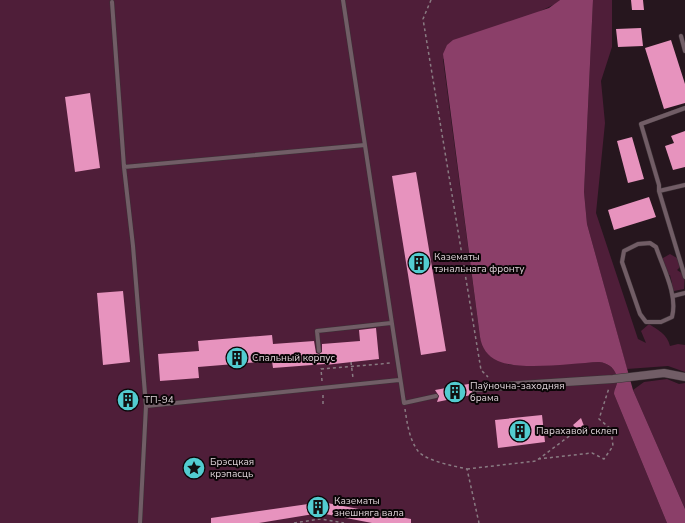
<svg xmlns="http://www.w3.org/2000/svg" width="685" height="523" viewBox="0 0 685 523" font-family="'Nunito Sans',sans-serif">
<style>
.green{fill:#4f1e39}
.water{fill:#8b3f69}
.building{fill:#e793be}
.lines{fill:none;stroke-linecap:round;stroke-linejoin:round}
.service-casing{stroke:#3c3136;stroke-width:5}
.minor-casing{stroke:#3c3136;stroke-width:9}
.path{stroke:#897b82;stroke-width:1.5;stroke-dasharray:3 3;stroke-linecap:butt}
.service{stroke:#715d66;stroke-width:4}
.minor{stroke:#715d66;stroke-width:8}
.labels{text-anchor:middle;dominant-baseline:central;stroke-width:4;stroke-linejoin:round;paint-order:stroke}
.poi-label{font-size:10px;fill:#ddd2d7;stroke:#0b0507;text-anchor:start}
</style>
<rect width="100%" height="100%" fill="#26161e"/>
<path class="green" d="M 0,0 L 560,0 L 555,4 L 443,59 L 480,337 C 483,349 499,362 511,365 L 599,362 C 609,363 618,370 617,382 C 617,386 614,389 614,394 L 667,523 L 0,523 Z
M 593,0 L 612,0 L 612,47 L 601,81 L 605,123 L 596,213 L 638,339 L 646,343 L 641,331 L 649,324 C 658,330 667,334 670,346 L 678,344 L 685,345 L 685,372 L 668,366 L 627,369 L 587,224 L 584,192 Z
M 670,254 L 677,258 L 680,267 L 677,270 L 683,274 L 685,272 L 684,289 L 674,291 L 669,287 L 672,283 L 670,275 L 666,275 L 663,268 L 663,258 Z
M 667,379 L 679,384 L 685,383 L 685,509 L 633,390 L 644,382 Z"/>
<path class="water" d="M 560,0 L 593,0 L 584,192 L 587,224 L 633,390 L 685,509 L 685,523 L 667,523 L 614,394 C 614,389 617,386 617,382 C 618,370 609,363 599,362 C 573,363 521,371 498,361 C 487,356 482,348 480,337 L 443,54 L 447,45 L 453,40 L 549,8 Z"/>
<path class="building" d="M 631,0 L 643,0 L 644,10 L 632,10 Z
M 641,28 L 643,46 L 618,47 L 616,29 Z
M 671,40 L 685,84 L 685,103 L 664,109 L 645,48 Z
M 90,93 L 100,168 L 75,172 L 65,97 Z
M 685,131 L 685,167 L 673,170 L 665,146 L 674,143 L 671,136 Z
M 632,137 L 644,179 L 628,183 L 617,141 Z
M 416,172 L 446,351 L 421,355 L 392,176 Z
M 649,197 L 656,217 L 614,230 L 608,210 Z
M 123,291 L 130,362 L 103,365 L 97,293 Z
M 376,328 L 379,359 L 325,365 L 325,364 L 273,368 L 272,361 L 198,367 L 199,378 L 160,381 L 158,354 L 199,351 L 198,341 L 272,335 L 273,344 L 314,341 L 316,353 L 319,354 L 322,352 L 322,344 L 360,341 L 359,330 Z
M 474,383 L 470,385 L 470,389 L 476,394 L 437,402 L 439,396 L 435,390 Z
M 123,395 L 133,395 L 132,406 L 123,405 Z
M 542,415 L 545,442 L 498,448 L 495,420 Z
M 581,418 L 584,426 L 579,432 L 573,425 Z
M 322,502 L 411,519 L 411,523 L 372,523 L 320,513 L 259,523 L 211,523 L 211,518 Z"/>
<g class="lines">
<g class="service-casing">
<path id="service" d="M 343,0 L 404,403 L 436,396
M 112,2 L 124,167 L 133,246 L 146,406 L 140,523
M 681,36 L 685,51
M 124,167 L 365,145
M 685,185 L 659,191 L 685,277
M 659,191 L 659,185 L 641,124 L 685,108
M 650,243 L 656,247 C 663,268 678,295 672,317 L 661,322 L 646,322 L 640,314 L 622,262 L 624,251 L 638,244 Z
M 673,296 L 685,293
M 319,351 L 317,331 L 391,323
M 146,406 L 399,380"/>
</g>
<g class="minor-casing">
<path id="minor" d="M 475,388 L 613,379 L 664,373 L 685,377"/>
</g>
<path class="path" d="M 431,0 L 423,19 L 481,370 L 488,377
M 351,362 L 353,378
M 322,381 L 321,369 L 391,363
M 323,395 L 323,405
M 405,409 C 407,422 409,439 418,451 C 426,461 454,466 467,469 L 479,523
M 538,459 L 592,453 L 604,459 L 613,446 L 611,429 L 599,419 L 609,388
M 467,469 L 536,461 L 576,431
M 294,523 L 320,519 L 344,523"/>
<use href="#service" class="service"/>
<use href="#minor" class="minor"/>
</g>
<defs>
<g id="building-disc" transform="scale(1.15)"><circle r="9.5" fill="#52ccd0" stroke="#0b0507"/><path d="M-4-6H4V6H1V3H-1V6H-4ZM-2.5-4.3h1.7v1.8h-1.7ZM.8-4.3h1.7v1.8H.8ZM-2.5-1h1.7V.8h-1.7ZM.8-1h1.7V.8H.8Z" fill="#111"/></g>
<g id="sight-disc" transform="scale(1.15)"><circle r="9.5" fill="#52ccd0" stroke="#0b0507"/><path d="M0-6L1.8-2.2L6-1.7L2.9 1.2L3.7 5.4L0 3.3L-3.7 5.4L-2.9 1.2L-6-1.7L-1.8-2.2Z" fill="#111"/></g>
</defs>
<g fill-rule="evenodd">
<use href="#building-disc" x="419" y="263"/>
<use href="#building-disc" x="237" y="358"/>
<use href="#building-disc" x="455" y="392"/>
<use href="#building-disc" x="128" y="400"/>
<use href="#building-disc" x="520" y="431"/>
<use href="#sight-disc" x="194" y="468"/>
<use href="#building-disc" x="318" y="507"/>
</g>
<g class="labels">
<g class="poi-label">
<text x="434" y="257">Казематы<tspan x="434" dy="12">тэнальнага фронту</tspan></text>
<text x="252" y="358">Спальный корпус</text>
<text x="470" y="386">Паўночна-заходняя<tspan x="470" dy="12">брама</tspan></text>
<text x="144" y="400">ТП-94</text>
<text x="536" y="431">Парахавой склеп</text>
<text x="210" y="462">Брэсцкая<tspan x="210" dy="12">крэпасць</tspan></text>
<text x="334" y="501">Казематы<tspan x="334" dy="12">знешняга вала</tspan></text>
</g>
</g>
</svg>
